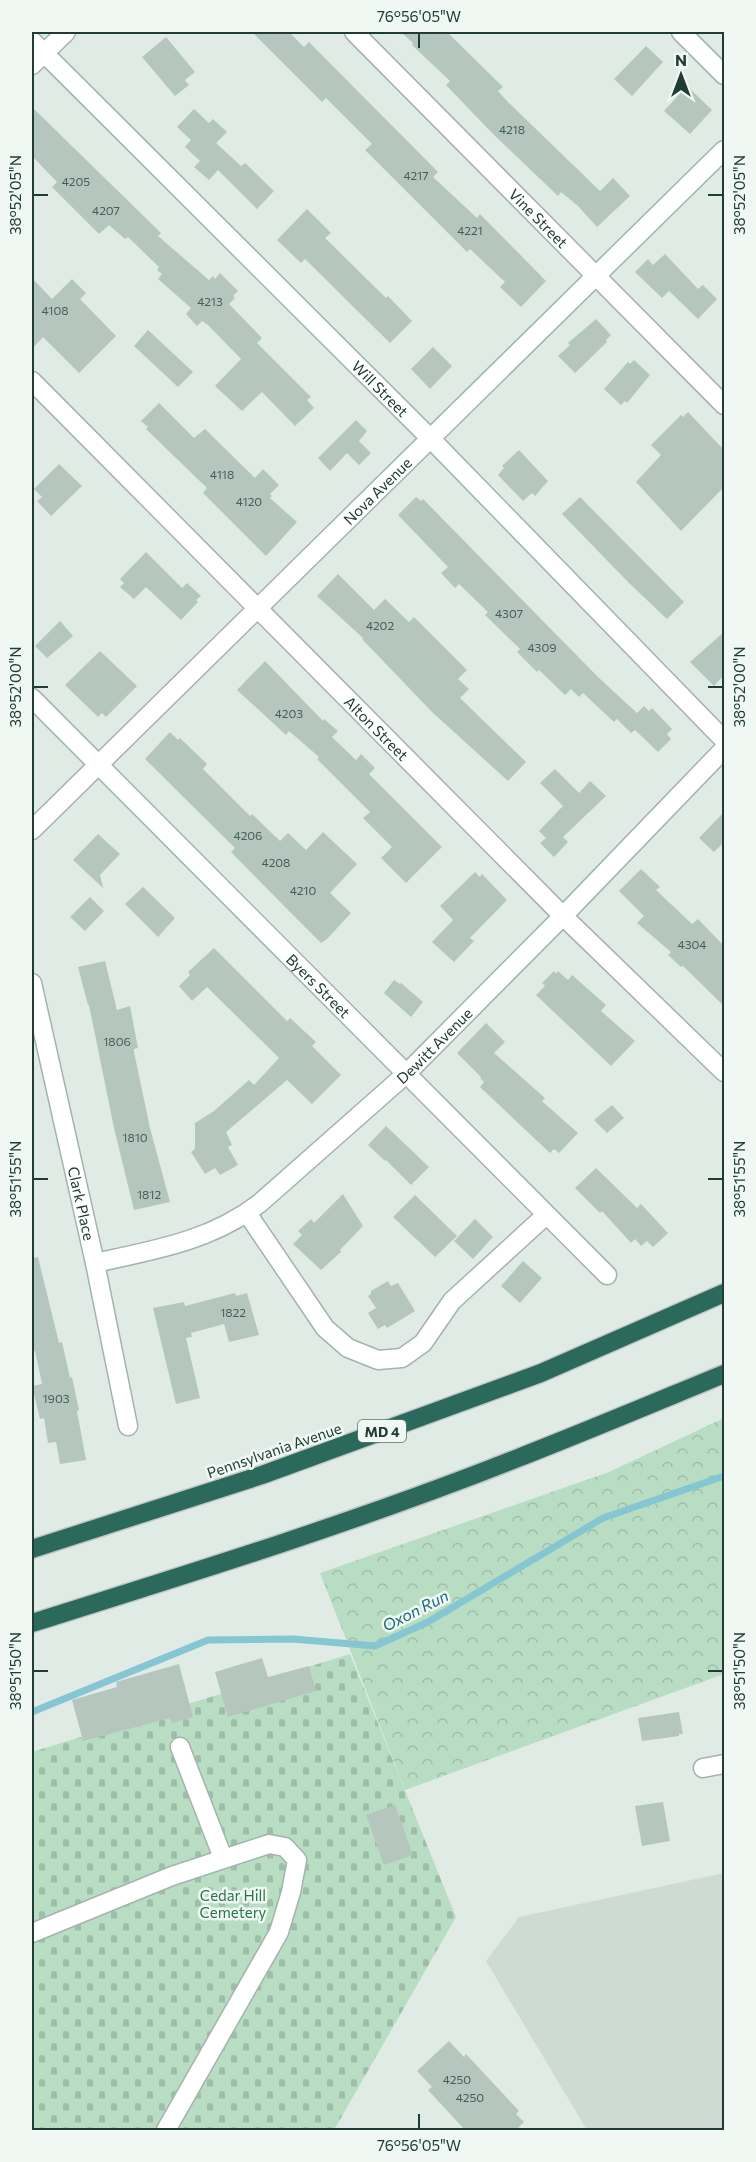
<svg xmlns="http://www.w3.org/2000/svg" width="756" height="2162" viewBox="0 0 756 2162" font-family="Commissioner,sans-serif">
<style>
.built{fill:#cedbd5}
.forest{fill:url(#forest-crowns)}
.cemetery{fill:url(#cemetery-stones)}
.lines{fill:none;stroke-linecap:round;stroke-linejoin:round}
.stream{stroke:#86c6d3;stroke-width:7}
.building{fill:#b5c6bf}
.minor-casing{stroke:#a3b3ad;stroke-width:21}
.highway-casing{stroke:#c1c8c6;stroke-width:21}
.minor{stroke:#fff;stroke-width:18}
.highway{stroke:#2b695d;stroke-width:18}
.ticks{fill:none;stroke:#203c35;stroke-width:2}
.labels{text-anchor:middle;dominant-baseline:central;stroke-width:5;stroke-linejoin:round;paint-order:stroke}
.number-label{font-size:12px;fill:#455e58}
.shield{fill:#f0f8f4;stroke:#5e746e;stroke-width:1.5}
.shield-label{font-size:14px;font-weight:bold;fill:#203c35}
.street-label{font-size:15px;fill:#203c35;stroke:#f0f8f4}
.park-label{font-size:15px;fill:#297447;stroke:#f0f8f4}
.water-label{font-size:16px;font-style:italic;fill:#19697a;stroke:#f0f8f4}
.neatline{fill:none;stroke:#203c35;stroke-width:2}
.ticks-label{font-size:15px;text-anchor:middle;fill:#203c35}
</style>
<defs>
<pattern id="forest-crowns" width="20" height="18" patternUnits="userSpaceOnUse" patternTransform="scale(1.5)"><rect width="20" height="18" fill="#b8ddc2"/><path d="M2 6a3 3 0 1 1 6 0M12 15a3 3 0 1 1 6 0" fill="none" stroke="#9ebfa7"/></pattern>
<pattern id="cemetery-stones" width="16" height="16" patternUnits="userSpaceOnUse" patternTransform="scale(1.5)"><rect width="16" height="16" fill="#b8ddc2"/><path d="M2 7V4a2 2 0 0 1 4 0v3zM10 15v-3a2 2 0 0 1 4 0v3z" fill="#9ebfa7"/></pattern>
</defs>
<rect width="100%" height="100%" fill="#e0ebe6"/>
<path class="built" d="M 724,1873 L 724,2130 L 587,2130 L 486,1961 L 519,1917 Z"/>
<path class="forest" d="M 724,1418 L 724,1674 L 405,1790 L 320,1573 L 609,1472 Z"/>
<path class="cemetery" d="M 350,1654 L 456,1917 L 334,2130 L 32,2130 L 32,1752 Z"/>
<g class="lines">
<path class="stream" d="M 32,1712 L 208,1640 L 293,1639 L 375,1646 L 428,1622 L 603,1518 L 724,1476"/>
</g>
<path class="building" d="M 252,32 L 289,32 L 304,47 L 309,42 L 438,172 L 433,177 L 477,218 L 480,214 L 546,281 L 521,307 L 500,287 L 505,282 L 470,249 L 467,252 L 365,150 L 372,144 L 326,98 L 322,102 Z
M 401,32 L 447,32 L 503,87 L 498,91 L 507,101 L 600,191 L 613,178 L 630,196 L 597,227 L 578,206 L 561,192 L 558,196 L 491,132 L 446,85 L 450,81 L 412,45 L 413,43 Z
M 166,37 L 195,72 L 185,80 L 189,85 L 175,96 L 142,57 Z
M 646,46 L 663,62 L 632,96 L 614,79 Z
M 689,88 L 712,110 L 690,134 L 664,111 L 683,90 L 685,93 Z
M 32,107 L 161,233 L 158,236 L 209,280 L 213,276 L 215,279 L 220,273 L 238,291 L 233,296 L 235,298 L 229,304 L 262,338 L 257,343 L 311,397 L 307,400 L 314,408 L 295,426 L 262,392 L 242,411 L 215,386 L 241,359 L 208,325 L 202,321 L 197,326 L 186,314 L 191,308 L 158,279 L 162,274 L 157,270 L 159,267 L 128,237 L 125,239 L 109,225 L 99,234 L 52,187 L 57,182 L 32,156 Z
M 194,109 L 209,123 L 213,119 L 227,132 L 216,143 L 241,166 L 245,163 L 274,191 L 257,209 L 218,170 L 209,180 L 194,167 L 200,161 L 185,147 L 191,140 L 177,127 Z
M 307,209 L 331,233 L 325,238 L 386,298 L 388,296 L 412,321 L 390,343 L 305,259 L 301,263 L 277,240 Z
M 665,254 L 698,289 L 703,285 L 717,299 L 698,319 L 669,291 L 662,298 L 635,272 L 648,259 L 653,265 Z
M 32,278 L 52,299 L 72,279 L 86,293 L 80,299 L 116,336 L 79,373 L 43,337 L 32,349 Z
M 596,319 L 611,335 L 606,340 L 607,342 L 575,373 L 558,356 L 570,345 L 568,343 Z
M 148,330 L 193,372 L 178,387 L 134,346 Z
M 433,347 L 452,366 L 430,389 L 411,369 Z
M 634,360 L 650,375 L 627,403 L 625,401 L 621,405 L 604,389 L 628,362 L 630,364 Z
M 159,403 L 194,438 L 205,429 L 255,478 L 263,469 L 279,485 L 270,494 L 272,496 L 270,498 L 297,522 L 266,556 L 203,493 L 207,488 L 146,429 L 148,427 L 141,421 Z
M 688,412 L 724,450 L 724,487 L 681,531 L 636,482 L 661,455 L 651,445 L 681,415 L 683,417 Z
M 356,420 L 367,431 L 359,441 L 371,453 L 359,465 L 347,453 L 330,471 L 318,458 Z
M 519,450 L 548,481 L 535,496 L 532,493 L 523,501 L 498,475 L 504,468 L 502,466 Z
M 59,464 L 82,486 L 51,516 L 37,501 L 42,497 L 34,489 Z
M 416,497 L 421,501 L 423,499 L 598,677 L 637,713 L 644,706 L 649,711 L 652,708 L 672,729 L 667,734 L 671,739 L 658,752 L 635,730 L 631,733 L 617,719 L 614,722 L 583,693 L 579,697 L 571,689 L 565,695 L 539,670 L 537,672 L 517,652 L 520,649 L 485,615 L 488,612 L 459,584 L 455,588 L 441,573 L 448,567 L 398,515 Z
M 580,497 L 684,602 L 667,619 L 629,583 L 562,514 Z
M 146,552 L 182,588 L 187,583 L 201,596 L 196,600 L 198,602 L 181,620 L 146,587 L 134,599 L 120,587 L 124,583 L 120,579 Z
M 338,574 L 374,610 L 385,599 L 409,622 L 414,617 L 467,670 L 458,679 L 469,689 L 460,698 L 526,762 L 508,781 L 432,712 L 362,639 L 363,638 L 317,596 Z
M 60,621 L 73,636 L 47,658 L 35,646 Z
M 724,632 L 724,675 L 714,686 L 690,662 Z
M 100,651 L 137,686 L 106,717 L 102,713 L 98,717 L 65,685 Z
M 265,661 L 323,721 L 324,719 L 338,731 L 332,737 L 356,760 L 361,754 L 375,768 L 369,774 L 442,847 L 406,883 L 381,858 L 392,847 L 363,818 L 370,812 L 317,759 L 319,757 L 289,731 L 286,735 L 237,690 Z
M 170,732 L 178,740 L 180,738 L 207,764 L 203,769 L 250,816 L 252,814 L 280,841 L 288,833 L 306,850 L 323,832 L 357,864 L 330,893 L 351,913 L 327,939 L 321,943 L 286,908 L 231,852 L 235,848 L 145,759 Z
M 555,769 L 579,793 L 590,781 L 606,796 L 563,837 L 568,842 L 554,857 L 540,843 L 546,838 L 539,831 L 563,806 L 540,783 Z
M 724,812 L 724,842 L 714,852 L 699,838 Z
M 98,834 L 120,854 L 100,875 L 103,888 L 73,860 Z
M 641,869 L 660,887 L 656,890 L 692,924 L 698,919 L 724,946 L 724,1006 L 683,966 L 681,967 L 668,955 L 671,952 L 637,923 L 644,916 L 619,891 Z
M 475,872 L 480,877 L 482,874 L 507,900 L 470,938 L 474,941 L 454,962 L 432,942 L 453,920 L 440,906 Z
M 143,887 L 175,918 L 158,937 L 125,904 Z
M 90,897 L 104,911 L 85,931 L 70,917 Z
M 214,948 L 287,1021 L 290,1018 L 316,1042 L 312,1046 L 341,1075 L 312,1104 L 287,1080 L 226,1132 L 232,1145 L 228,1147 L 238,1165 L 220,1175 L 215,1168 L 205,1174 L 191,1152 L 195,1149 L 195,1123 L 214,1111 L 249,1080 L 254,1085 L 279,1058 L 207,987 L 192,1001 L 179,986 L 190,975 L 188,972 Z
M 105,961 L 117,1010 L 130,1006 L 138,1048 L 134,1049 L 134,1052 L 150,1128 L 170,1202 L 134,1210 L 114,1128 L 89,1005 L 88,1005 L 78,967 Z
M 554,971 L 556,974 L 558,971 L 568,980 L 572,975 L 606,1005 L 601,1011 L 635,1041 L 611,1066 L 536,995 L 545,986 L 542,983 Z
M 394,980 L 400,984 L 401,983 L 423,1002 L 411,1017 L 384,993 Z
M 486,1023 L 505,1042 L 494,1053 L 545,1098 L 542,1101 L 544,1103 L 578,1133 L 559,1153 L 554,1149 L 550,1153 L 480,1087 L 484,1082 L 480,1078 L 481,1077 L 457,1053 Z
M 612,1105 L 624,1118 L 607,1133 L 594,1120 Z
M 386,1126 L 429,1167 L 411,1185 L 386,1160 L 385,1161 L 368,1145 Z
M 596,1168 L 637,1208 L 641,1204 L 668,1233 L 653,1247 L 647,1241 L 641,1246 L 635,1239 L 631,1243 L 602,1211 L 600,1213 L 575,1188 Z
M 343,1194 L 363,1226 L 340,1250 L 341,1252 L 321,1270 L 293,1244 L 302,1235 L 298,1231 L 311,1219 L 314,1223 Z
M 415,1195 L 457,1236 L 435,1257 L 393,1217 Z
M 475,1219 L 493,1237 L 473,1259 L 454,1241 Z
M 38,1257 L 59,1343 L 62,1342 L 70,1378 L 72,1377 L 79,1410 L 77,1411 L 86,1460 L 60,1464 L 56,1442 L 48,1443 L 44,1418 L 40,1419 L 32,1386 L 42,1384 L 35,1351 L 32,1352 L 32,1258 Z
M 523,1261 L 542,1278 L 520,1303 L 501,1286 Z
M 388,1281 L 391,1286 L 398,1283 L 415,1311 L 387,1328 L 385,1325 L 378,1329 L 368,1313 L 376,1308 L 368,1296 L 371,1294 L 371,1291 Z
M 235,1293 L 236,1296 L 247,1293 L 259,1335 L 229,1342 L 224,1324 L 191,1333 L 192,1337 L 186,1338 L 200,1398 L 176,1404 L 153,1308 L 184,1302 L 185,1306 Z
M 262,1658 L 268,1677 L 309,1666 L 316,1691 L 228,1717 L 215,1672 Z
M 179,1664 L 193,1717 L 172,1723 L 170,1718 L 83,1741 L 72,1700 L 117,1687 L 116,1682 Z
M 679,1712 L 683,1734 L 679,1734 L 679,1736 L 642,1741 L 638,1718 Z
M 663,1802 L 670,1841 L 642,1846 L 635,1806 Z
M 395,1805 L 413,1855 L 384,1865 L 366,1815 Z
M 449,2041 L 464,2057 L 466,2054 L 519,2111 L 516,2114 L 524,2122 L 516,2130 L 465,2130 L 428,2090 L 432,2087 L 417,2071 Z"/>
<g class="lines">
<g class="minor-casing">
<g id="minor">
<path id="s1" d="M 354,32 L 724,405"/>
<path d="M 681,32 L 724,75"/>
<path id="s2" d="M 32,41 L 430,438 L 724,740"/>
<path d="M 32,65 L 66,32"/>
<path id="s3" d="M 32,381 L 563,916 L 724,1072"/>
<path id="s4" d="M 32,698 L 607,1275"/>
<path id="s5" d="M 32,830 L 724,150"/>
<path id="s6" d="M 32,983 L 95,1263 L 128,1426"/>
<path d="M 247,1213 L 325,1328 L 348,1348 L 378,1360 L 402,1358 L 423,1343 L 452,1301 L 546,1215"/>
<path id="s7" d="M 95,1263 C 154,1250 211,1241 260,1203 L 406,1074 L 563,916 L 724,749"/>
<path d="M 180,1747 L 223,1858"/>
<path d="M 703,1768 L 724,1764"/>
<path d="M 32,1933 L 172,1876 L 269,1844 L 285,1847 L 297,1860 L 291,1892 L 279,1932 L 166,2130"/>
</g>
</g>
<g class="highway-casing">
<path id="highway" d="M 32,1549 L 262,1475 L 541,1373 L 724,1293
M 32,1623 C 195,1572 359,1521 518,1458 C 587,1431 656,1402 724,1374"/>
</g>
<use href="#minor" class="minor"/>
<use href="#highway" class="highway"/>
</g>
<path class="ticks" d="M 419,33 L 419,48M 33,195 L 48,195M 708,195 L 723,195M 33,687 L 48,687M 708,687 L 723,687M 33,1179 L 48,1179M 708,1179 L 723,1179M 33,1671 L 48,1671M 708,1671 L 723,1671M 419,2114 L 419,2129"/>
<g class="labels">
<g class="number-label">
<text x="512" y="129">4218</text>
<text x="416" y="175">4217</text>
<text x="76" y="181">4205</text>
<text x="106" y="210">4207</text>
<text x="470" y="230">4221</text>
<text x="210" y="301">4213</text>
<text x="55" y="310">4108</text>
<text x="222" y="474">4118</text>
<text x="249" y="501">4120</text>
<text x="509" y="613">4307</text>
<text x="380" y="625">4202</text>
<text x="542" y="647">4309</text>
<text x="289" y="713">4203</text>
<text x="248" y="835">4206</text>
<text x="276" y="862">4208</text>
<text x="303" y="890">4210</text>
<text x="692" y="944">4304</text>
<text x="117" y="1041">1806</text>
<text x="135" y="1137">1810</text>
<text x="149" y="1194">1812</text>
<text x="233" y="1312">1822</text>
<text x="56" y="1398">1903</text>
<text x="457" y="2079">4250</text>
<text x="470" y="2097">4250</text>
</g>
<rect class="shield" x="358" y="1420" width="48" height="22" rx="4.5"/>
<g class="shield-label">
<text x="382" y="1431">MD 4</text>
</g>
<g class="street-label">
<text stroke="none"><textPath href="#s1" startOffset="262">Vine Street</textPath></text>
<text stroke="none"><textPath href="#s2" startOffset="492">Will Street</textPath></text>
<text stroke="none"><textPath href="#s5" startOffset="484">Nova Avenue</textPath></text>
<text stroke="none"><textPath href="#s3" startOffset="489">Alton Street</textPath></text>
<text stroke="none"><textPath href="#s4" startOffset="406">Byers Street</textPath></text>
<text stroke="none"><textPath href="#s7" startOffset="412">Dewitt Avenue</textPath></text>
<text stroke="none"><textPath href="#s6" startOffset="226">Clark Place</textPath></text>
<text transform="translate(274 1450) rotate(-19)">Pennsylvania Avenue</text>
</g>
<g class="park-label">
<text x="233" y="1895">Cedar Hill<tspan x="233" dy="17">Cemetery</tspan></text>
</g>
<g class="water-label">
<text transform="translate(415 1610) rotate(-27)">Oxon Run</text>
</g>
</g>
<rect width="756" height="2162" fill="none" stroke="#f0f8f4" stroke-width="66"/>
<g transform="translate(681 75)" stroke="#f0f8f4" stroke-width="4.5" paint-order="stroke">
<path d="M0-4.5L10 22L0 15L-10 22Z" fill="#203c35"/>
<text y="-9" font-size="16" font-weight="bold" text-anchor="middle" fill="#203c35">N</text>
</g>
<rect x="33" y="33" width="690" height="2096" class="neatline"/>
<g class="ticks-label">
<text x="419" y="22">76°56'05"W</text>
<text transform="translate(16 195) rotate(-90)" y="5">38°52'05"N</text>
<text transform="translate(740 195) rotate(-90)" y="5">38°52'05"N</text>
<text transform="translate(16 687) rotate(-90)" y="5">38°52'00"N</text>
<text transform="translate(740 687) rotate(-90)" y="5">38°52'00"N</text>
<text transform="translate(16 1179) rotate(-90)" y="5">38°51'55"N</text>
<text transform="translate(740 1179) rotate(-90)" y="5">38°51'55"N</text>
<text transform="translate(16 1671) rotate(-90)" y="5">38°51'50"N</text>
<text transform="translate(740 1671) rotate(-90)" y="5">38°51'50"N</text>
<text x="419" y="2151">76°56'05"W</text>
</g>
</svg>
